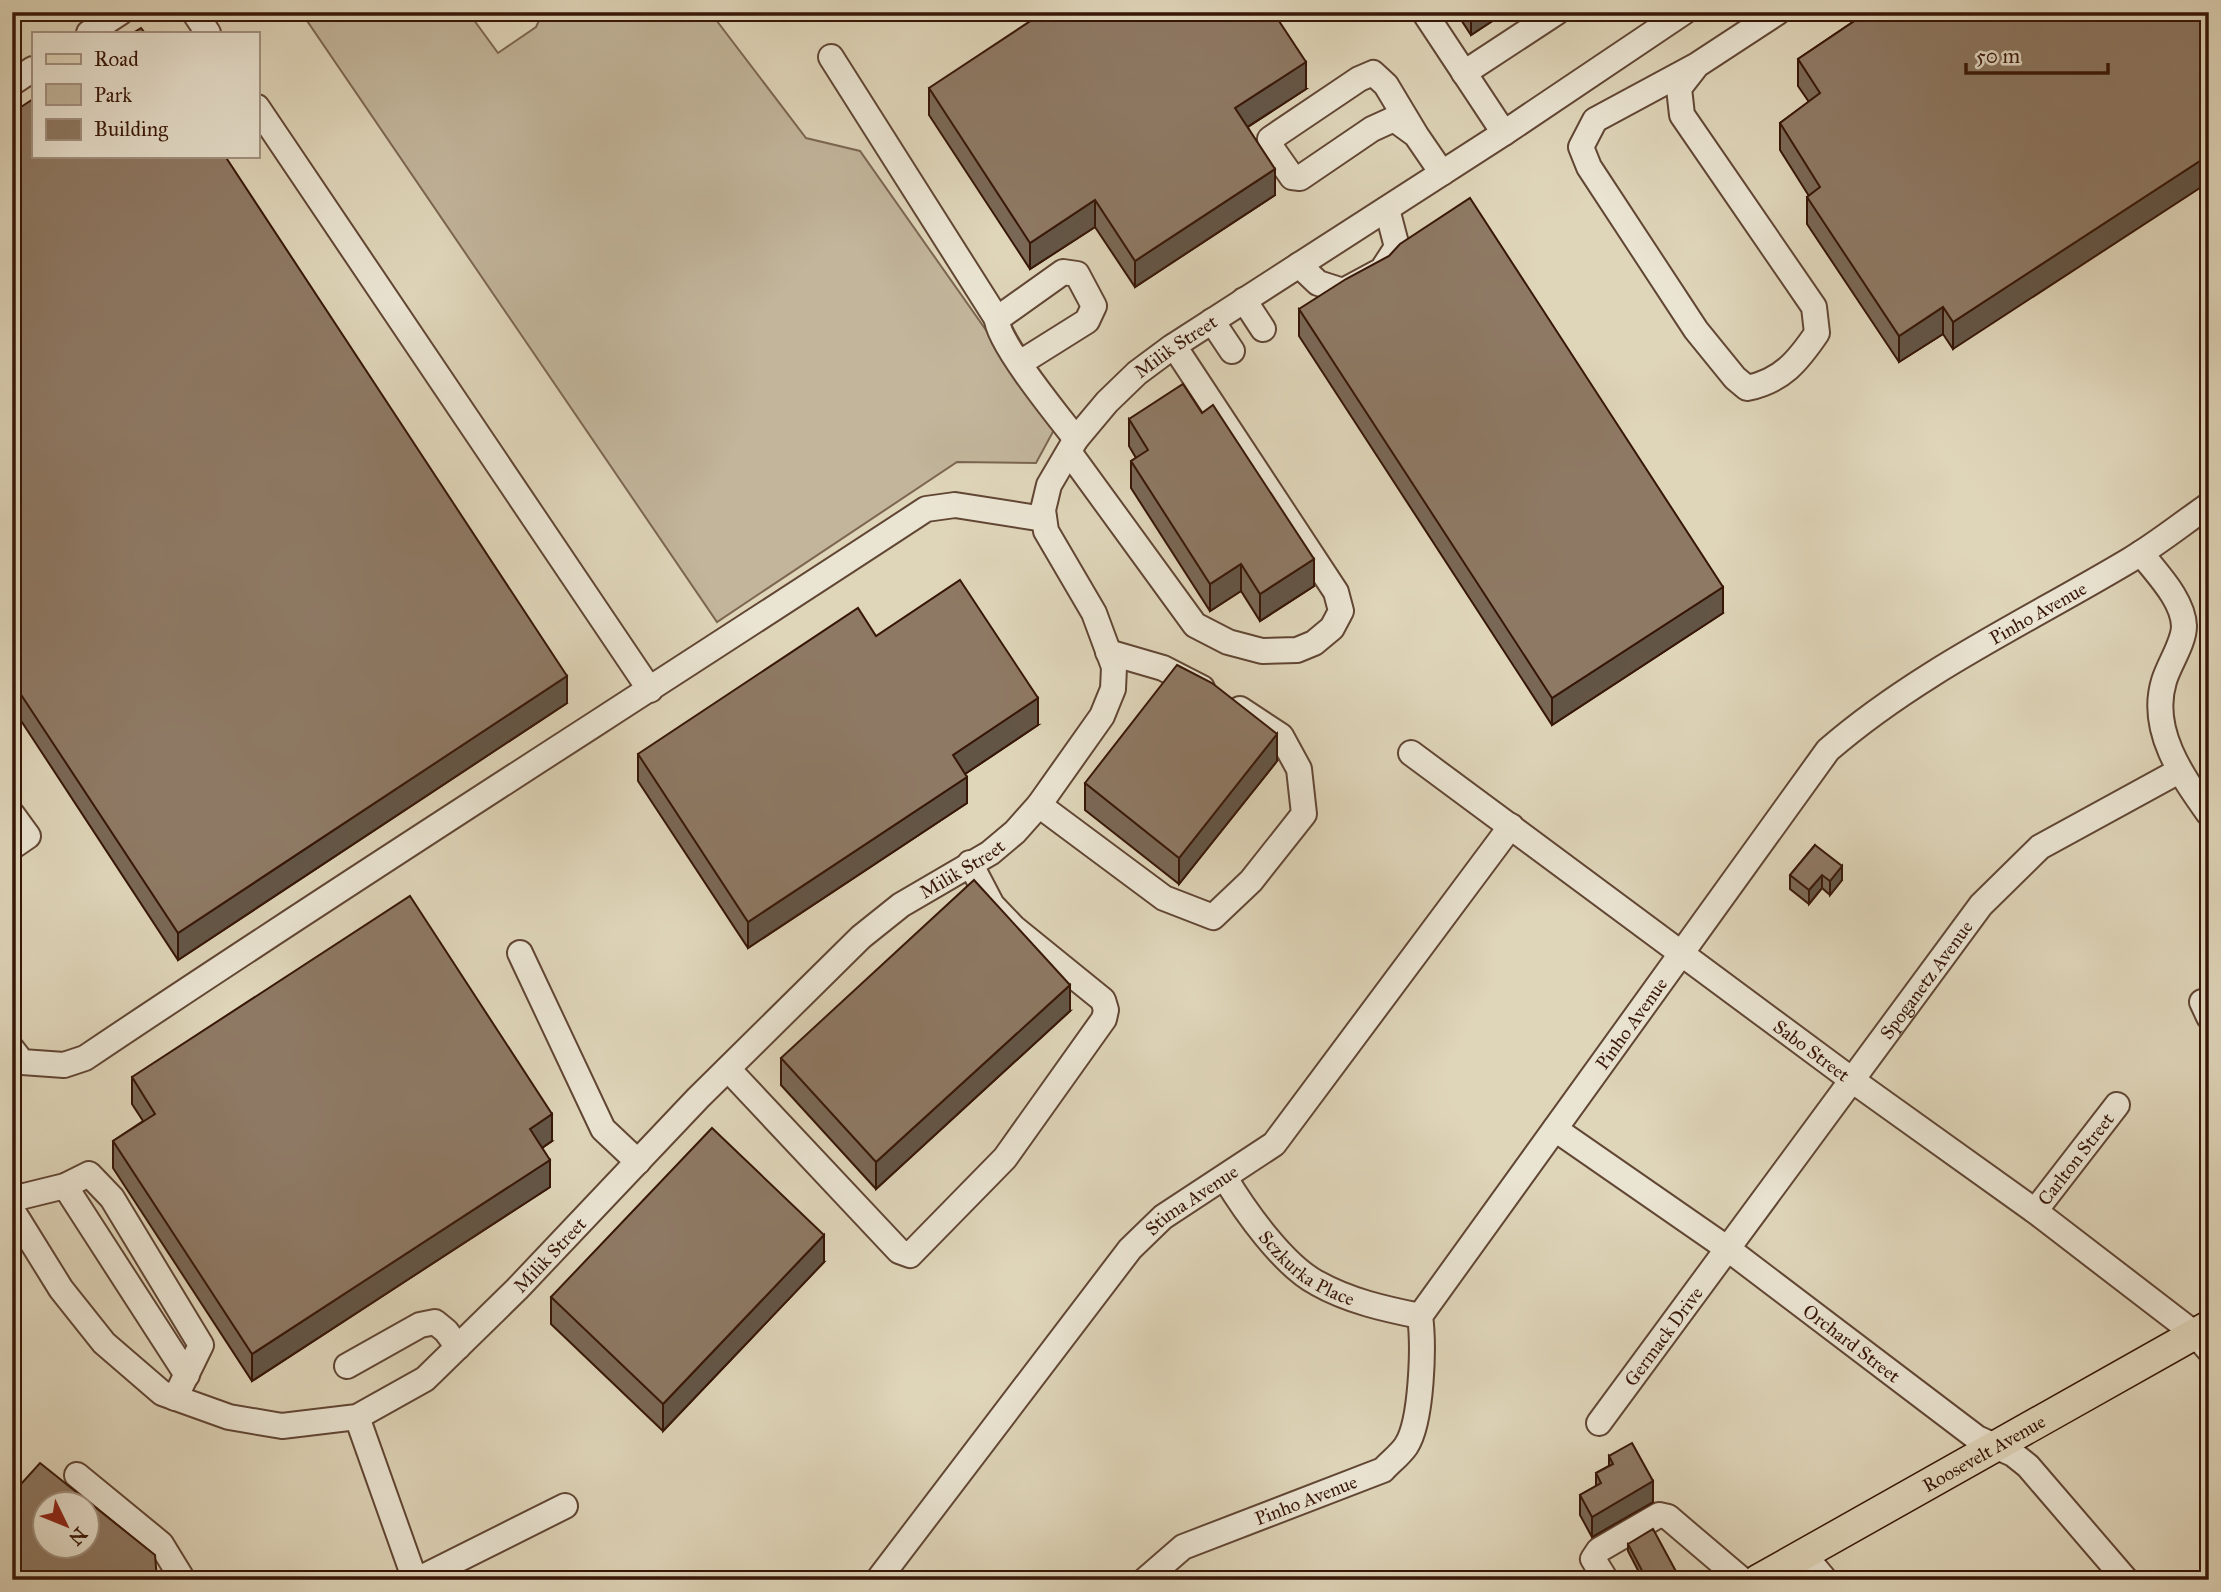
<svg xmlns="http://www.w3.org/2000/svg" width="2221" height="1592" viewBox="0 0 2221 1592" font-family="'IM FELL Great Primer',serif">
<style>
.green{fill:#c2b59b;stroke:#7c6651;stroke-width:2}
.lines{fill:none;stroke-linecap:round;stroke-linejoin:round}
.minor-casing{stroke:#614634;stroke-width:28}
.major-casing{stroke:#371607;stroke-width:33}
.minor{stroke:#eae4d2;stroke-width:24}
.major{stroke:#dfd5b9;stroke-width:30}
.wall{fill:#7a6856;stroke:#371607;stroke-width:2}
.shaded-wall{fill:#635546;stroke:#371607;stroke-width:2}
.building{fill:#8e7964;stroke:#371607;stroke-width:2;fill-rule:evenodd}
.labels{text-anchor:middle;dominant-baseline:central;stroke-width:5;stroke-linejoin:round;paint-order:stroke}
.street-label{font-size:19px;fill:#371607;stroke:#eae4d2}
</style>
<rect width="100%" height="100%" fill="#dfd5b9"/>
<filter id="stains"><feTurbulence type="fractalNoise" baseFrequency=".00286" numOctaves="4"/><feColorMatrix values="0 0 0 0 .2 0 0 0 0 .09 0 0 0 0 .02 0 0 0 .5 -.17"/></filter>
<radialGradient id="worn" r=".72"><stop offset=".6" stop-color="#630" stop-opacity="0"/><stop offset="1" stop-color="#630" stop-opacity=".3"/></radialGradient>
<path class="green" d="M 301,12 L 468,12 L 498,53 L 536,27 L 543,12 L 710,12 L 806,138 L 860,151 L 1055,428 L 1036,463 L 957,462 L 717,622 Z"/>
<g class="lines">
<g class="minor-casing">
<g id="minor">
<path d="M 194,12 L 208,33"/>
<path d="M 1424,12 L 1504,133"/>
<path d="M 89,33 L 121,12"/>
<path d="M 831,57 L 997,319"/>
<path d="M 1697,65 L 1679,88 L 1682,115 L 1814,307 L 1817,333 C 1798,361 1782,381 1747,388 L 1735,378 L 1696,330 L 1589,167 L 1581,147 L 1595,120 L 1697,65 L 1778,12"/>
<path d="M 1464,73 L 1557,12"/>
<path d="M 12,83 L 33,69"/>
<path d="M 257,107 L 650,690"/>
<path d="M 1416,135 L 1386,85 L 1373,73 L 1359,79 L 1270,139 L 1273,150 L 1292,177 L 1300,178 L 1372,129 L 1394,119 L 1416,135 L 1442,173"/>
<path d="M 1299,265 L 1318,283 L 1343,291 L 1382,270 L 1397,247 L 1387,209"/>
<path d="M 1244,300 L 1263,329"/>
<path d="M 1212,321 L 1232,351"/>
<path d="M 1020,363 L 1087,321 L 1094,306 L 1077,274 L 1063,272 L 997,319 C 996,340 1061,420 1076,439"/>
<path d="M 1069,452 L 1195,625 L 1228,642 L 1262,651 L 1297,650 L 1314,643 L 1332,628 L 1341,611 L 1336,592 L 1174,346"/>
<path d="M 2141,553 C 2156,573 2183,599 2184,626 C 2184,643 2169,664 2164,681 C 2149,730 2182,776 2209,814"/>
<path d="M 1108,652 L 1163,668 L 1202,688"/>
<path id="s1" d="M 1411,753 L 1852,1080 L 2035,1211 L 2195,1334 L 2209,1350"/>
<path d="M 1039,805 L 1164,898 L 1213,917 L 1251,881 L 1304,814 L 1299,769 L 1281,736 L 1240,709"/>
<path d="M 12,814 L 28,836 L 12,847"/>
<path d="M 520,953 L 603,1129 L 638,1162"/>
<path d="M 2202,1002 L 2209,1017"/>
<path d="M 12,1049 L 22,1062 L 64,1065 L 85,1058 C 363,871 646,693 926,509 L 955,505 L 1044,519"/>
<path d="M 728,1069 L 899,1251 L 910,1255 L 1005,1158 L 1104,1019 L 1106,1010 L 1103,1000 L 1013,927 L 992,905 L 970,863"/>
<path id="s2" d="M 1555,1129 L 1728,1249 L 1977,1438 L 2013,1454 L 2028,1466 L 2126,1580"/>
<path id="s3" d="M 1225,1178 C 1245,1211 1283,1265 1317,1283 C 1349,1301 1385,1309 1420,1316"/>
<path d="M 65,1186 L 187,1375"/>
<path d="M 12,1199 L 65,1186 L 89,1174 L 112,1198 L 201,1345 L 175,1398"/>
<path id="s4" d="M 12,1210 L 61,1289 L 104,1343 L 162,1393 L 229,1417 L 282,1426 L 357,1417 L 425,1379 L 517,1289 L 698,1098 L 861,937 L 901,905 L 990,853 L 1015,832 L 1039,805 L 1102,716 L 1113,689 L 1114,667 L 1094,613 L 1046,531 L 1043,510 L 1049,485 L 1076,439 L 1107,402 L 1137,373 L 1172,347 L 1504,133 L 1684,12"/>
<path id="s5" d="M 2035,1211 L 2117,1105"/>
<path d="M 347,1366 L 420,1325 L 435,1322 L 446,1331 L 458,1347"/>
<path d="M 357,1417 L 415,1580"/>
<path id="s6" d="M 1599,1423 L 1981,905 L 2040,847 L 2179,771"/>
<path d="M 77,1475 L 161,1544 L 183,1580"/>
<path d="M 1805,1556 L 1825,1580"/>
<path d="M 417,1580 L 565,1506"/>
<path id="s7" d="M 878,1580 L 1130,1249 L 1163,1217 L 1274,1144 L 1511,826"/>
<path id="s8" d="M 1145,1580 L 1183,1547 L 1383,1470 C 1390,1462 1400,1455 1406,1446 C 1422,1422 1424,1345 1420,1316 L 1828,750 C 1918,672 2028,621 2130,560 C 2157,544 2183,523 2209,505"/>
<path d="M 1606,1580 L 1593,1559 L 1599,1550 L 1659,1515 L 1668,1517 L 1742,1580"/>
</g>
</g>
<g class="major-casing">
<g id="major">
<path id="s9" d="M 1758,1580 L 2209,1326"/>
</g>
</g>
<use href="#minor" class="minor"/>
<use href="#major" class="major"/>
</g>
<path class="wall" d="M 1456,12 L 1506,12 L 1471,35 Z
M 1857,12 L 2209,12 L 1953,349 L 1943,334 L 1899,362 L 1807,224 L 1807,197 L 1809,196 L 1780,150 L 1780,123 L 1809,102 L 1798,86 L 1798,59 L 1857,19 Z
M 929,88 L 1306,89 L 1248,127 L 1275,195 L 1135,287 L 1095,227 L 1030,269 L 929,115 Z
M 12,113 L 567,703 L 178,960 L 12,707 Z
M 1299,309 L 1723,613 L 1552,725 L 1299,336 Z
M 1129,419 L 1314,586 L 1260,621 L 1241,591 L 1210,611 L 1131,488 L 1131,461 L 1136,458 L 1129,446 Z
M 1038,725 L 965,774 L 967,803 L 748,948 L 638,781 L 638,754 Z
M 1277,761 L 1179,884 L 1085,810 L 1085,783 Z
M 1815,845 L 1842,880 L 1830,895 L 1822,888 L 1809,904 L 1790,889 L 1790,875 Z
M 1070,1011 L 876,1189 L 781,1085 L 781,1058 Z
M 132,1077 L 552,1141 L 542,1148 L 550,1187 L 252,1381 L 113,1168 L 113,1141 L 143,1121 L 132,1104 Z
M 824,1262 L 663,1431 L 551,1324 L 551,1297 Z
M 1609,1456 L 1653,1502 L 1592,1537 L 1580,1515 L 1580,1495 L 1596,1486 L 1596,1473 L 1609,1466 Z
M 1628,1544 L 1679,1580 L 1643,1580 L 1628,1551 Z"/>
<path class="shaded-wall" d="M 1471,12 L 1506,12 L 1471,35 Z
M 1306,62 L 1306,89 L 1235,135 L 1235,108 Z
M 2209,155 L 2209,182 L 1953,349 L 1953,322 Z
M 1275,169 L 1275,195 L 1135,287 L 1135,261 Z
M 1095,200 L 1095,227 L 1030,269 L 1030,243 Z
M 1943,307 L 1943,334 L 1899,362 L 1899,336 Z
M 1314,559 L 1314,586 L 1260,621 L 1260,594 Z
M 1241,564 L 1241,591 L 1210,611 L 1210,584 Z
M 1723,587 L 1723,613 L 1552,725 L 1552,698 Z
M 567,676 L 567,703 L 178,960 L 178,933 Z
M 1038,698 L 1038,725 L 953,782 L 953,755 Z
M 1277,734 L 1277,761 L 1179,884 L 1179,858 Z
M 967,777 L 967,803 L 748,948 L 748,922 Z
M 1842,866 L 1842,880 L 1830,895 L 1830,881 Z
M 1822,875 L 1822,888 L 1809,904 L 1809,890 Z
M 1070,985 L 1070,1011 L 876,1189 L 876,1162 Z
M 552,1114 L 552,1141 L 530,1156 L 530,1129 Z
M 550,1160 L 550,1187 L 252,1381 L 252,1354 Z
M 824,1235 L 824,1262 L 663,1431 L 663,1404 Z
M 1653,1481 L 1653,1502 L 1592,1537 L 1592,1517 Z"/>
<path class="building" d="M 1044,12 L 1273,12 L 1306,62 L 1235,108 L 1275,169 L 1135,261 L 1095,200 L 1030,243 L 929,88 Z
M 1860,12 L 2209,12 L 2209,155 L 1953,322 L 1943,307 L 1899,336 L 1807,197 L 1820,187 L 1780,123 L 1820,93 L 1798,59 L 1862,16 Z
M 141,28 L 145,33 L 133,33 Z
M 33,99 L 33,156 L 225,156 L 567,676 L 178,933 L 12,681 L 12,113 Z
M 1470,198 L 1723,587 L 1552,698 L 1299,309 L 1346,279 L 1389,256 L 1400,244 Z
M 1183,384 L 1202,413 L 1213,405 L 1314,559 L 1260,594 L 1241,564 L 1210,584 L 1131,461 L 1148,450 L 1129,419 Z
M 960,580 L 1038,698 L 953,755 L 967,777 L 748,922 L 638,754 L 858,608 L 876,636 Z
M 1177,665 L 1212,683 L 1277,734 L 1179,858 L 1085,783 Z
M 1815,845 L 1842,866 L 1830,881 L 1822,875 L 1809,890 L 1790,875 Z
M 974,880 L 1070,985 L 876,1162 L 781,1058 Z
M 410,896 L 552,1114 L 530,1129 L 550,1160 L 252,1354 L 113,1141 L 155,1114 L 132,1077 Z
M 712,1128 L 824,1235 L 663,1404 L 551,1297 Z
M 1632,1443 L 1653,1481 L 1592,1517 L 1580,1495 L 1601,1483 L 1596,1473 L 1613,1464 L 1609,1456 Z
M 40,1463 L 155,1555 L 157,1580 L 12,1580 L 12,1494 ZM 46,1504 L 88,1504 L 88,1546 L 46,1546 Z
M 1653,1529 L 1679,1577 L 1674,1580 L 1647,1580 L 1628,1544 Z"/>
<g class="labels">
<g class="street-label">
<text stroke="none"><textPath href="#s4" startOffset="1911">Milik Street</textPath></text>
<text stroke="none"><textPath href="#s8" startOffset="1379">Pinho Avenue</textPath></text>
<text stroke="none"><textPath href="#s4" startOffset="1260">Milik Street</textPath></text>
<text stroke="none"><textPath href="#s6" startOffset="551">Spoganetz Avenue</textPath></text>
<text stroke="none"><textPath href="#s8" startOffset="791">Pinho Avenue</textPath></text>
<text stroke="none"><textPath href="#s1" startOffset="499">Sabo Street</textPath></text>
<text stroke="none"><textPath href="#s5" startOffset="66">Carlton Street</textPath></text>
<text stroke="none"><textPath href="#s7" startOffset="495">Stima Avenue</textPath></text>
<text stroke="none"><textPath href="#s4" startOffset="693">Milik Street</textPath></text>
<text stroke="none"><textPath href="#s3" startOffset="124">Sczkurka Place</textPath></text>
<text stroke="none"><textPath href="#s6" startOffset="108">Germack Drive</textPath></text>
<text stroke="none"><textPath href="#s2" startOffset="366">Orchard Street</textPath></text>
<text stroke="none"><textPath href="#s9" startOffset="259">Roosevelt Avenue</textPath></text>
<text stroke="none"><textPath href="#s8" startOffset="182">Pinho Avenue</textPath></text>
</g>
</g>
<rect width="2221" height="1592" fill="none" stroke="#dfd5b9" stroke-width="42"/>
<rect x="14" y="14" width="2193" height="1564" fill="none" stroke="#371607" stroke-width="3.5"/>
<rect x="21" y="21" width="2179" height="1550" fill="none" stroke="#371607" stroke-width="2"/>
<rect x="32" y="32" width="228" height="126" fill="#eae4d2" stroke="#a29281" stroke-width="2"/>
<rect x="46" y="54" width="35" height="10" fill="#dfd5b9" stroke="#a29281" stroke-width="2"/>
<text x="94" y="66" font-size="21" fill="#371607">Road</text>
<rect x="46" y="84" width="35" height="21" fill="#c2b59b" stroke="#a29281" stroke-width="2"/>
<text x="94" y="102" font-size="21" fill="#371607">Park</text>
<rect x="46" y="119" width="35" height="21" fill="#8e7964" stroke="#a29281" stroke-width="2"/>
<text x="94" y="136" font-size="21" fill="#371607">Building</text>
<g transform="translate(66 1525) rotate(133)"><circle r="33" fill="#eae4d2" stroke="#a29281" stroke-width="2"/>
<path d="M0-5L12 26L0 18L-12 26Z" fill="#8f2418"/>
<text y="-10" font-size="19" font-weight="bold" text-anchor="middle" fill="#371607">N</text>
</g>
<path d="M1966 63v10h142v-10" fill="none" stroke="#371607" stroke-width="3.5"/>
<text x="1976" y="63" font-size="21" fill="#371607" stroke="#eae4d2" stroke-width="5" paint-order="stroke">50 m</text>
<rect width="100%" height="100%" filter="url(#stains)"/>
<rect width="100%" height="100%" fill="url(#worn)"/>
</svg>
